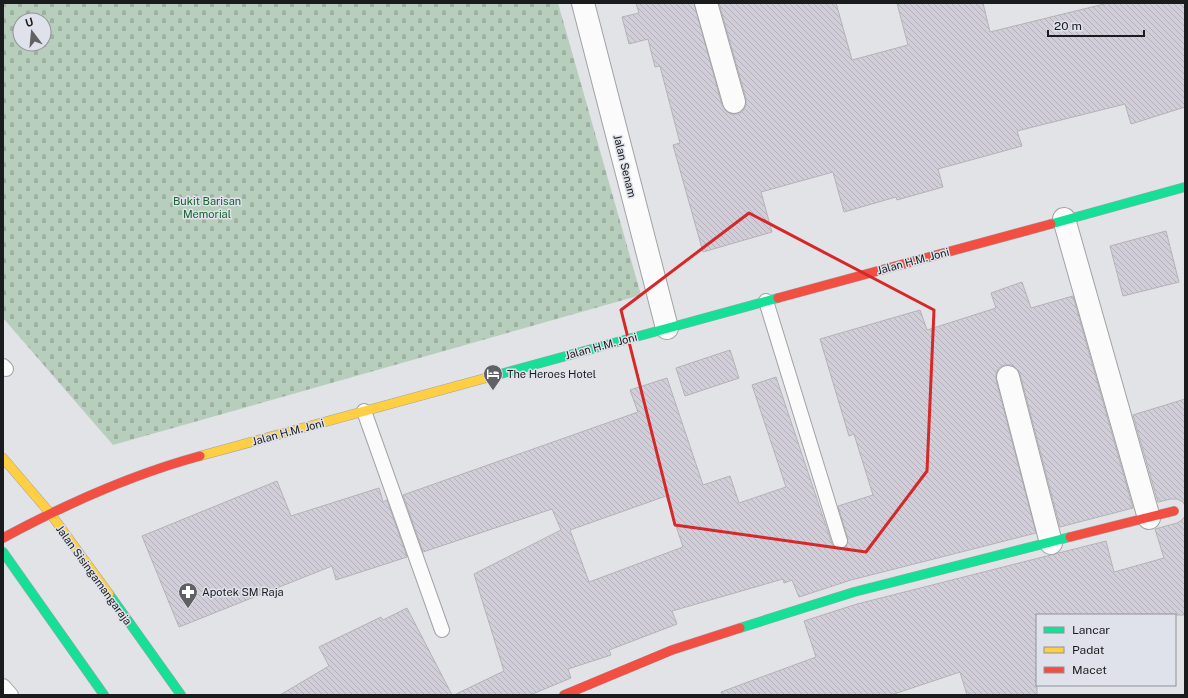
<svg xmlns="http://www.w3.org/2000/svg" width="1188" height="698" viewBox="0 0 1188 698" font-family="'Public Sans',sans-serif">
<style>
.cemetery{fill:url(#cemetery-stones);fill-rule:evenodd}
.building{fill:url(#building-back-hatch);stroke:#b3b3b6;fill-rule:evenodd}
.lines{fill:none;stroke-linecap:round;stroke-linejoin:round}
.lane-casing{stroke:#a1a2a5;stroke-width:16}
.street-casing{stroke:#a1a2a5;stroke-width:24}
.fast-casing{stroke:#a1a2a5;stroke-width:10}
.slow-casing{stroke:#a1a2a5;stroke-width:10}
.jam-casing{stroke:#a1a2a5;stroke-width:10}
.lane{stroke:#fbfbfb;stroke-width:14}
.street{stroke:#fbfbfb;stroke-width:22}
.fast{stroke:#16e098;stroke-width:9}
.slow{stroke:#ffcf43;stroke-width:9}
.jam{stroke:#f24e42;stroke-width:9}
.marked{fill:none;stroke:#d62828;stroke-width:3;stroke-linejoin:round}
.labels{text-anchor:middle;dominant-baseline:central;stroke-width:3;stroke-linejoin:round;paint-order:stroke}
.street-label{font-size:11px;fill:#1a1b1d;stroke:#dfe2ea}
.park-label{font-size:11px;fill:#14632c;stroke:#dfe2ea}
.poi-label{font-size:11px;fill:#1a1b1d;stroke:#dfe2ea;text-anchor:start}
</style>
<defs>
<pattern id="cemetery-stones" width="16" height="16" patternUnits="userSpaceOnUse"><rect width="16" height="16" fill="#b8cebd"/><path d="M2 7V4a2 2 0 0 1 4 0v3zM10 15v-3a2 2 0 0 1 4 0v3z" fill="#9eb0a2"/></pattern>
<pattern id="building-back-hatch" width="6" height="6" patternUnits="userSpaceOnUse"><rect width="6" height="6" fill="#d1ced9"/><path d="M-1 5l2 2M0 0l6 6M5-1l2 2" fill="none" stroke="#b3b0ba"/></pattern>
</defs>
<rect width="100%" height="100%" fill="#e2e3e7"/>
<path class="cemetery" d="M 3,3 L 558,3 L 641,295 L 113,445 L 3,318 ZM 20,20 L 44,20 L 44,44 L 20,44 Z"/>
<path class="building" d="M 636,3 L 694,3 L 722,105 L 726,111 L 731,114 L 738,114 L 743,111 L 746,105 L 746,99 L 719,3 L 836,3 L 852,60 L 908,45 L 897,3 L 983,3 L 990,32 L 1108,3 L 1185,3 L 1185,107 L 1131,124 L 1125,104 L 1017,131 L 1022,146 L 938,169 L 943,187 L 897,200 L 896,197 L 844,212 L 833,172 L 761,192 L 772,232 L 703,252 L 673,145 L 680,143 L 660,66 L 655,67 L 648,39 L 629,44 L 622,17 L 639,13 Z
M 1166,231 L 1179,282 L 1123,296 L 1110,246 Z
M 1022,282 L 1031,308 L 1073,296 L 1133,508 L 1060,527 L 1020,374 L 1017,369 L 1012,365 L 1004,365 L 999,368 L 996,373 L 996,380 L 1036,533 L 851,580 L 799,597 L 792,580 L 784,583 L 783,579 L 672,611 L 677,624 L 609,650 L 611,655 L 568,669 L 571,678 L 530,695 L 454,695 L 504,671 L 474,574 L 561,530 L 552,509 L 423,552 L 403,495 L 638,412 L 630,390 L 667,378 L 703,485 L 730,476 L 739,503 L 786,487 L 752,385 L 776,377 L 832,544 L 834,547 L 838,549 L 843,549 L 846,546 L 848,539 L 838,506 L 873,495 L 854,434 L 849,436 L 820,339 L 920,310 L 927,330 L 996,308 L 991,293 ZM 666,496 L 683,547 L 589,582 L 570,530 Z
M 730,350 L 739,378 L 685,396 L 676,368 Z
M 1185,399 L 1185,506 L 1183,502 L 1177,499 L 1171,499 L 1158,502 L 1133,415 Z
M 277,481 L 291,516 L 379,488 L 383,502 L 387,500 L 407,557 L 336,580 L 332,566 L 179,627 L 142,536 Z
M 1185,516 L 1185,615 L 1037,615 L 1037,695 L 967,695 L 960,672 L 891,695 L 722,695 L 721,692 L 816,657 L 804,621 L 857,604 L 1106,541 L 1114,572 L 1164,558 L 1155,529 L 1177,523 L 1182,520 Z
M 407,608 L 452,695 L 280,695 L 329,666 L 319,647 L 381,617 L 383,620 Z"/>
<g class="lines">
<g class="lane-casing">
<path id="lane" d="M 766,301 L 840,541
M 3,366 L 6,369
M 364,411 L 442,630
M 3,686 L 11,695"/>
</g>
<g class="street-casing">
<path id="street" d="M 583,3 L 667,328
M 706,3 L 734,102
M 1064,219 L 1149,518
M 1008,377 L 1051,543"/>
</g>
<g class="fast-casing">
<path id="fast" d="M 1051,224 L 1185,187
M 493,376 L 778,298
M 3,552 L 104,695
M 109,594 L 181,695
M 740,628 L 854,592 L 1070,537"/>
</g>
<g class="slow-casing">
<path id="slow" d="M 200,456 L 493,376
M 3,458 L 50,513 L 109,594"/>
</g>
<g class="jam-casing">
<path id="jam" d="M 778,298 L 1051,224
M 1070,537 L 1174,511
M 3,538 C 66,504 130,475 200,456
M 564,695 L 672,650 L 740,628"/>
</g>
<use href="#lane" class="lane"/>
<use href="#street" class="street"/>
<use href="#fast" class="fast"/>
<use href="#slow" class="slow"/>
<use href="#jam" class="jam"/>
</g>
<path class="marked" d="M 749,213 L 934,310 L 927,471 L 866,552 L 675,525 L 621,310 Z"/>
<defs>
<g id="hotel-pin" transform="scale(1)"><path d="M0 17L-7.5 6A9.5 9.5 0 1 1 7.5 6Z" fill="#606164" stroke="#dfe2ea"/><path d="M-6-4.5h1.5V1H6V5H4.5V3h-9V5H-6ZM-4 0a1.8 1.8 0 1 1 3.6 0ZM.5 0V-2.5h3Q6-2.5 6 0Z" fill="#fff"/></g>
<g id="pharmacy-pin" transform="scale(1)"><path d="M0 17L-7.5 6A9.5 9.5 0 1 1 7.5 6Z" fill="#606164" stroke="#dfe2ea"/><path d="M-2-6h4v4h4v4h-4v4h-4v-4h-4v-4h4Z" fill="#fff"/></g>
</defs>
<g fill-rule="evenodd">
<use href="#hotel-pin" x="493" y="374"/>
<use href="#pharmacy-pin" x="188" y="592"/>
</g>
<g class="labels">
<g class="street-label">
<text transform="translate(625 166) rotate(76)">Jalan Senam</text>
<text transform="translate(913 261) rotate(-15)">Jalan H.M. Joni</text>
<text transform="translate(601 346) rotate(-15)">Jalan H.M. Joni</text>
<text transform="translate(288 432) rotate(-15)">Jalan H.M. Joni</text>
<text transform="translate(94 575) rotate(54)">Jalan Sisingamangaraja</text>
</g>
<g class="park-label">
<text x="207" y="201">Bukit Barisan<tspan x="207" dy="13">Memorial</tspan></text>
</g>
<g class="poi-label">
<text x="507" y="374">The Heroes Hotel</text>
<text x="202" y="592">Apotek SM Raja</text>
</g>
</g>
<rect width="1188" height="698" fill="none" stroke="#1a1b1d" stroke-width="8"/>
<rect x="1036" y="614" width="140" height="72" fill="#dfe2ea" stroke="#909298"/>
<rect x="1044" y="627" width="20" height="6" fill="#16e098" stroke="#909298"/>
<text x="1072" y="634" font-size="12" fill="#1a1b1d">Lancar</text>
<rect x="1044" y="647" width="20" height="6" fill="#ffcf43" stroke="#909298"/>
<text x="1072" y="654" font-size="12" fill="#1a1b1d">Padat</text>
<rect x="1044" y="667" width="20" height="6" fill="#f24e42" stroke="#909298"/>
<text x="1072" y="674" font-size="12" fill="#1a1b1d">Macet</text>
<g transform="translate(32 32) rotate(344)"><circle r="19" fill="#dfe2ea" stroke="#909298"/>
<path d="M0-3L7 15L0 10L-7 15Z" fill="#606164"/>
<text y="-6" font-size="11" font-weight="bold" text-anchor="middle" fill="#1a1b1d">U</text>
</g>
<path d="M1048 30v6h96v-6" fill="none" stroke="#1a1b1d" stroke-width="2"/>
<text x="1054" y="30" font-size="12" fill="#1a1b1d" stroke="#dfe2ea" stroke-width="3" paint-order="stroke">20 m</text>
</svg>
